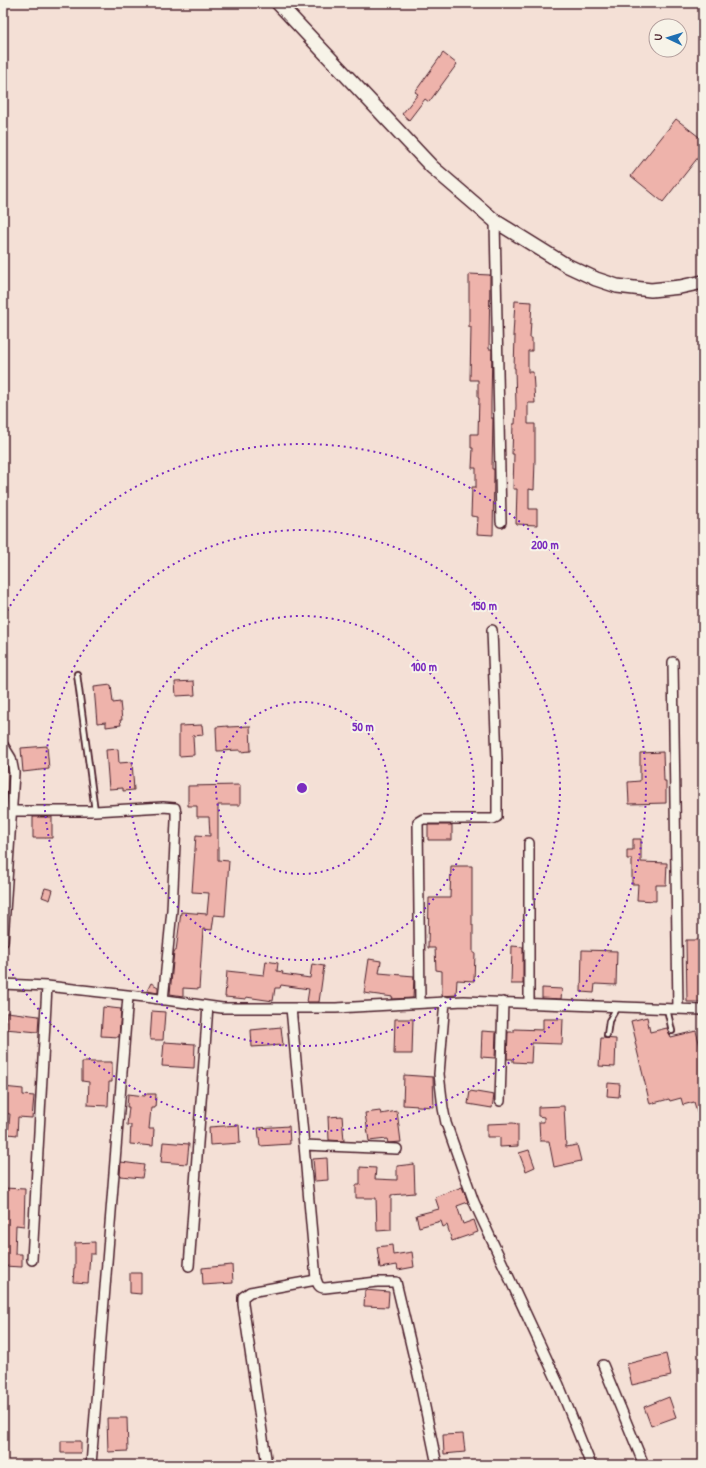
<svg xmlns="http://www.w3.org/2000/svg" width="706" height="1468" viewBox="0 0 706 1468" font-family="'Patrick Hand',sans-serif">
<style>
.building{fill:#eeb3ab;stroke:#4a1f2b}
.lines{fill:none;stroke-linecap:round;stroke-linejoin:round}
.lane-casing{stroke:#4a1f2b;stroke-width:8}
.street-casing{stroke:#4a1f2b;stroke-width:12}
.secondary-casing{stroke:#4a1f2b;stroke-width:16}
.lane{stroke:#f7f3e8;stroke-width:4.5}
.street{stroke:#f7f3e8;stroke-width:9}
.secondary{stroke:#f7f3e8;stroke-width:13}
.ring{fill:none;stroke:#7b2cbf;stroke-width:2;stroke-dasharray:2 4}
.centre{fill:#7b2cbf;stroke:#f7f3e8;stroke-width:2}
.ring-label{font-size:12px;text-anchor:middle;font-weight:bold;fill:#7b2cbf;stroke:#f7f3e8;stroke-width:4;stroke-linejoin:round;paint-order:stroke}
</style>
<rect width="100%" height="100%" fill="#f4e0d6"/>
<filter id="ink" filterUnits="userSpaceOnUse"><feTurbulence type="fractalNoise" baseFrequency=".025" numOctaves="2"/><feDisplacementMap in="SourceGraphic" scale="8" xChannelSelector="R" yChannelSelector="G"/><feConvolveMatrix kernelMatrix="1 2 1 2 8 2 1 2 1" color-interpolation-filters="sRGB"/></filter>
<g filter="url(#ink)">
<path class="building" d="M 443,53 L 457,64 L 429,102 L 425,99 L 409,120 L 402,114 L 418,94 L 415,92 Z
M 676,119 L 703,140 L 703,151 L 663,202 L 631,176 Z
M 469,274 L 490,275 L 489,349 L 492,349 L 491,402 L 491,418 L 493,418 L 492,469 L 494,469 L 494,473 L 493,535 L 477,534 L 478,517 L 471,516 L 472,487 L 476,487 L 476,468 L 472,468 L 473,448 L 471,448 L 471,434 L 478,434 L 479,398 L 478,398 L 478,380 L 470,380 L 471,327 L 469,327 Z
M 515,301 L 532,302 L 530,338 L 532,338 L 532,351 L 528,351 L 528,372 L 533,372 L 535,403 L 528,403 L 528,424 L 535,424 L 535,460 L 534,490 L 529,489 L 529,509 L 537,509 L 537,525 L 516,524 L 517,489 L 513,489 L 514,454 L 512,454 L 513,424 L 515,424 L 516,406 L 515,368 L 514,368 L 515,336 L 513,336 Z
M 194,681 L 195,695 L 176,696 L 175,682 Z
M 111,685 L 113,703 L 120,702 L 122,720 L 120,720 L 121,725 L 106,727 L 106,722 L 97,723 L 94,687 Z
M 202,725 L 203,735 L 193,736 L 194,755 L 179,756 L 179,726 Z
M 228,726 L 228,727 L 250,726 L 251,751 L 240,752 L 240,750 L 217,751 L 216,727 Z
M 47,746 L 49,769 L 23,772 L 21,748 Z
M 118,749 L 119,763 L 132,762 L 134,790 L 123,791 L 123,788 L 109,789 L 106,750 Z
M 663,752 L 664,781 L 666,781 L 666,803 L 629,804 L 628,782 L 640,781 L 640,753 Z
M 240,785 L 240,805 L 218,805 L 218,860 L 229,861 L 225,916 L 214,915 L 212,930 L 203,929 L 199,989 L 183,988 L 183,996 L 170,994 L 174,951 L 176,951 L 181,912 L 207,914 L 209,893 L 192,892 L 196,835 L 210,836 L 209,817 L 197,817 L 197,806 L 188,806 L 188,786 Z
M 33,817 L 52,817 L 52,838 L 33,838 Z
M 428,825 L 452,825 L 452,840 L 428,840 Z
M 633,839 L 641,839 L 641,862 L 667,863 L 666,885 L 656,885 L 656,901 L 637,900 L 638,884 L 632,884 L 632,859 L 627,859 L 627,850 L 633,850 Z
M 451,866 L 472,866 L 472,925 L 473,925 L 473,953 L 475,953 L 474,981 L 457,980 L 456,995 L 442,996 L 442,971 L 436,970 L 435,948 L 428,948 L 429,898 L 450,898 Z
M 45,888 L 53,890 L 50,900 L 42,897 Z
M 686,940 L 703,940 L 703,1002 L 687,1002 Z
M 512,946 L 523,947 L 523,984 L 511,984 Z
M 582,950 L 617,951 L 616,985 L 595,984 L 594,993 L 581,992 Z
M 369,959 L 381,961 L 379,973 L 414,976 L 413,998 L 392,999 L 393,997 L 364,993 Z
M 266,961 L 278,963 L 277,971 L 283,972 L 282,974 L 310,978 L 312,964 L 324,966 L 319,1002 L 307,1002 L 309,989 L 281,985 L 280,988 L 275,988 L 273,1001 L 246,997 L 246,999 L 225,997 L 227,971 L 264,975 Z
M 151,983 L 158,987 L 158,993 L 147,991 Z
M 542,988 L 562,989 L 561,999 L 542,998 Z
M 103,1007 L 121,1009 L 119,1037 L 101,1036 Z
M 152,1011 L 165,1012 L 163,1040 L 150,1040 Z
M 7,1012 L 39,1016 L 38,1032 L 5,1029 Z
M 647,1017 L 650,1032 L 667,1028 L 671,1037 L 696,1031 L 703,1057 L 703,1125 L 701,1125 L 694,1102 L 683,1105 L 681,1098 L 670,1101 L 669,1099 L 650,1104 L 635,1042 L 636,1041 L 631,1021 Z
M 395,1019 L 413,1019 L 412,1054 L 394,1054 Z
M 543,1019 L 563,1019 L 562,1044 L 532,1043 L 531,1063 L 513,1062 L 513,1059 L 507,1059 L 508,1032 L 514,1032 L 514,1029 L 543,1030 Z
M 281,1027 L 283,1045 L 252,1047 L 251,1030 Z
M 482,1031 L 496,1032 L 495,1058 L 481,1057 Z
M 601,1038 L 616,1039 L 615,1067 L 599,1066 Z
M 164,1042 L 195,1044 L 194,1068 L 162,1066 Z
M 82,1062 L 112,1062 L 112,1082 L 109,1082 L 108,1106 L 88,1105 L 89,1082 L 82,1081 Z
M 404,1075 L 433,1077 L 434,1107 L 403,1105 Z
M 608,1083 L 620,1084 L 619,1097 L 607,1096 Z
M 3,1087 L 23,1089 L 23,1095 L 34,1096 L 32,1118 L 18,1117 L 17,1135 L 8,1134 L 10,1114 L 3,1113 Z
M 470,1091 L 494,1095 L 492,1108 L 468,1104 Z
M 128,1094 L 145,1096 L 145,1094 L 156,1094 L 155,1108 L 151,1108 L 149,1129 L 154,1129 L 153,1146 L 130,1144 L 131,1125 L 127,1125 L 129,1107 L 127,1107 Z
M 564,1106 L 566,1147 L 577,1145 L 581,1161 L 554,1167 L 549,1141 L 540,1141 L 539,1122 L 544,1122 L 544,1117 L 538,1116 L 538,1107 Z
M 380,1111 L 381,1114 L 397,1111 L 401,1142 L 388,1143 L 387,1139 L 369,1141 L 365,1113 Z
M 342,1116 L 344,1141 L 329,1140 L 328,1117 Z
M 513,1123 L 518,1124 L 518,1146 L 500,1147 L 500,1137 L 487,1137 L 487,1124 Z
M 239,1125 L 240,1143 L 210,1145 L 209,1127 Z
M 289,1126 L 290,1144 L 260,1146 L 258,1128 Z
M 163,1142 L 189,1144 L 187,1164 L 161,1162 Z
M 529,1150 L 535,1167 L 526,1171 L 519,1153 Z
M 327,1158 L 328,1180 L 315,1181 L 313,1159 Z
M 121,1162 L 144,1165 L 142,1178 L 120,1176 Z
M 414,1164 L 415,1193 L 391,1195 L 391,1230 L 377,1231 L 376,1198 L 356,1198 L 356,1185 L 360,1185 L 360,1167 L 376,1168 L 375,1179 L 397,1180 L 397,1166 Z
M 462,1187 L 468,1202 L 457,1206 L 463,1224 L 474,1220 L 478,1232 L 452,1241 L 447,1225 L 443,1227 L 441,1221 L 419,1227 L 416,1215 L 439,1209 L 435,1197 Z
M 3,1188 L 25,1189 L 24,1226 L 16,1225 L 15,1254 L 22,1254 L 22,1267 L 3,1266 Z
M 95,1242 L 95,1254 L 90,1254 L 88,1283 L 73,1282 L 74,1268 L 75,1268 L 75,1243 Z
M 392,1245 L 393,1255 L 412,1252 L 414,1267 L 398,1270 L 397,1265 L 380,1268 L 377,1247 Z
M 232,1265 L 233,1283 L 203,1285 L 202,1268 Z
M 130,1273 L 141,1273 L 141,1294 L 130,1293 Z
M 365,1290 L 389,1292 L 388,1307 L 364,1306 Z
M 666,1354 L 671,1376 L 632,1385 L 627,1364 Z
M 669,1397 L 676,1417 L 651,1426 L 644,1407 Z
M 107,1418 L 127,1418 L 128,1451 L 108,1452 Z
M 463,1434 L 465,1452 L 444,1454 L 443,1435 Z
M 61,1441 L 81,1441 L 81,1453 L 61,1453 Z"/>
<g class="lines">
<g class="lane-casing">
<path id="lane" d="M 77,674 L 95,811
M 667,1009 L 672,1031
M 607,1035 L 609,1021 L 617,1007"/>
</g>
<g class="street-casing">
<path id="street" d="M 495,221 L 501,522
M 673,662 L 678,1009
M 3,745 L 11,758 L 14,773 L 3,942
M 12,811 L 95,811 L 163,807 L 175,808 L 176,813 L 176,821 L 172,910 L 163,1000
M 529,843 L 529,1004
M 3,984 L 47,986 L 145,997 L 222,1008 L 336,1008 L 464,1001 L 703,1010
M 445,1001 L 439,1074 L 443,1108 L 446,1123 L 474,1202 L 559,1385 L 591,1465
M 420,1003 L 418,822 L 423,819 L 493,819 L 497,817 L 497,759 L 492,630
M 291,1008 L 304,1145 L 397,1149
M 500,1101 L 503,1002
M 304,1145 L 316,1279 C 318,1285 319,1288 325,1288 L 377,1282 L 396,1282 L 420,1383 L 437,1465
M 32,1260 L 47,986
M 189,1266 L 208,1006
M 603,1365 L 644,1465
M 91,1465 L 128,996
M 267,1465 L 243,1304 L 243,1297 L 250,1292 L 316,1280"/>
</g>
<g class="secondary-casing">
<path id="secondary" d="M 278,3 L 432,167 L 495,221 L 566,265 L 596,279 L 617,286 L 651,290 L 680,287 L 703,282"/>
</g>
<use href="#lane" class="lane"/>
<use href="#street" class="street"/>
<use href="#secondary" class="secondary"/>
</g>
</g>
<g class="ring">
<circle cx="302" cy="788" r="86"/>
<circle cx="302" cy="788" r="172"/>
<circle cx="302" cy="788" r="258"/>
<path d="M4 616A344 344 0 1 1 4 960"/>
</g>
<circle cx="302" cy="788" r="6" class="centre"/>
<g class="ring-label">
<text x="545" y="549">200 m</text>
<text x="484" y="610">150 m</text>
<text x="424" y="671">100 m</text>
<text x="363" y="731">50 m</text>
</g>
<rect width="706" height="1468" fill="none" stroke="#f7f3e8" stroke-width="16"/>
<rect x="8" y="8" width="690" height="1452" fill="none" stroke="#4a1f2b" stroke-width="1.5" filter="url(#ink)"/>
<g transform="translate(668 38) rotate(274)"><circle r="19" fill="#f7f3e8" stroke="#b29e9c"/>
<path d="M0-3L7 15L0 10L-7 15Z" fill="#1f6fb2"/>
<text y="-6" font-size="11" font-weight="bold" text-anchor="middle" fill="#4a1f2b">U</text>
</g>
</svg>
